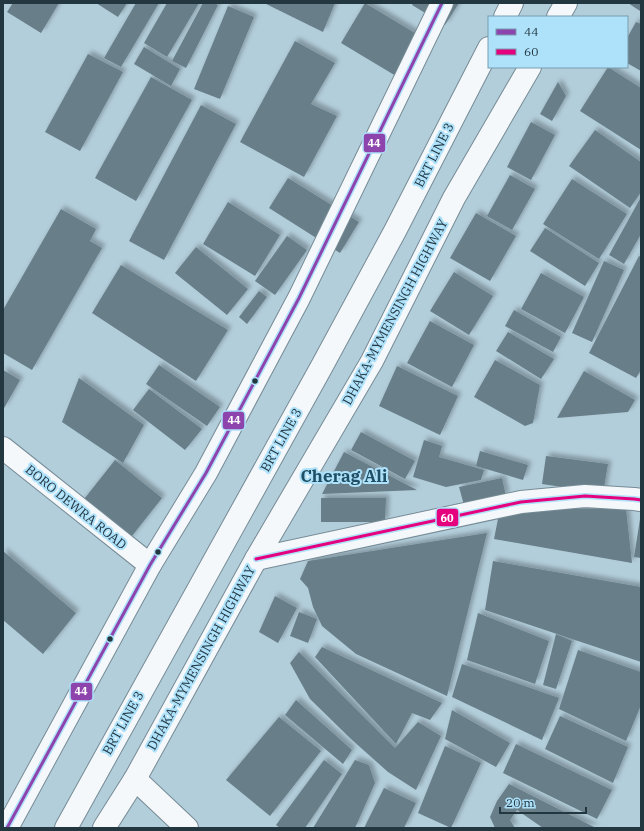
<svg xmlns="http://www.w3.org/2000/svg" width="644" height="831" viewBox="0 0 644 831" font-family="'IBM Plex Serif',serif">
<style>
.building{fill:#687f89;filter:url(#shadow)}
.lines{fill:none;stroke-linecap:round;stroke-linejoin:round}
.minor-casing{stroke:#768b96;stroke-width:24}
.tertiary-casing{stroke:#768b96;stroke-width:24}
.trunk-casing{stroke:#768b96;stroke-width:24}
.motorway-casing{stroke:#768b96;stroke-width:24}
.minor{stroke:#f4f8fa;stroke-width:22}
.tertiary{stroke:#f4f8fa;stroke-width:22}
.trunk{stroke:#f4f8fa;stroke-width:22}
.motorway{stroke:#f4f8fa;stroke-width:22}
.bus-1-casing{stroke:#aee1fa;stroke-width:6}
.bus-2-casing{stroke:#aee1fa;stroke-width:6}
.bus-1{stroke:#8e44ad;stroke-width:3}
.bus-2{stroke:#e5007d;stroke-width:3}
.bus-dot{fill:#233741;stroke:#aee1fa;stroke-width:1.5}
.labels{text-anchor:middle;dominant-baseline:central;stroke-width:4;stroke-linejoin:round;paint-order:stroke}
.street-label{font-size:13px;fill:#233741;stroke:#aee1fa}
.district-label{font-size:17px;font-weight:bold;fill:#1f4f64;stroke:#aee1fa}
.line-badge{stroke:#aee1fa;stroke-width:1.5}
.badge-label{font-size:11px;text-anchor:middle;font-weight:bold;fill:#fff}
</style>
<defs>
<filter id="shadow"><feDropShadow dx="3.5" dy="-3.5" stdDeviation="2" flood-color="#0004"/></filter>
</defs>
<rect width="100%" height="100%" fill="#b3cedb"/>
<path class="building" d="M 13,3 L 59,3 L 41,33 L 7,12 Z
M 96,3 L 127,3 L 118,17 Z
M 136,3 L 159,3 L 121,67 L 104,58 Z
M 167,3 L 199,3 L 167,57 L 144,43 Z
M 203,3 L 214,3 L 218,5 L 186,68 L 172,61 Z
M 264,3 L 335,3 L 323,32 Z
M 365,3 L 425,39 L 401,79 L 341,43 Z
M 413,3 L 459,3 L 445,25 L 412,5 Z
M 628,3 L 641,3 L 641,10 L 640,11 Z
M 228,6 L 254,17 L 220,99 L 194,89 Z
M 636,22 L 641,24 L 641,71 L 627,63 L 627,38 Z
M 295,41 L 335,63 L 311,104 L 337,116 L 304,177 L 240,142 Z
M 144,47 L 180,69 L 171,86 L 134,64 Z
M 88,54 L 123,72 L 80,151 L 45,132 Z
M 608,67 L 641,88 L 641,150 L 580,111 Z
M 151,77 L 192,100 L 136,201 L 95,178 Z
M 558,82 L 566,96 L 552,121 L 540,114 Z
M 201,105 L 236,124 L 164,260 L 129,241 Z
M 531,122 L 555,135 L 531,180 L 507,167 Z
M 595,130 L 641,162 L 641,192 L 630,208 L 569,166 Z
M 510,175 L 535,189 L 512,230 L 487,216 Z
M 288,178 L 359,222 L 340,253 L 269,208 Z
M 572,179 L 627,214 L 599,259 L 543,224 Z
M 641,197 L 641,234 L 624,264 L 609,255 Z
M 228,202 L 280,235 L 255,276 L 203,244 Z
M 61,209 L 96,229 L 90,241 L 102,248 L 32,370 L 3,353 L 3,310 Z
M 476,213 L 516,236 L 490,281 L 450,258 Z
M 545,228 L 599,263 L 585,286 L 530,251 Z
M 287,236 L 307,250 L 275,295 L 255,281 Z
M 196,247 L 248,289 L 227,315 L 175,273 Z
M 639,256 L 641,257 L 641,370 L 636,378 L 589,353 Z
M 604,261 L 624,270 L 592,342 L 572,333 Z
M 121,265 L 228,330 L 196,381 L 92,313 Z
M 454,272 L 493,296 L 469,335 L 430,311 Z
M 541,273 L 584,297 L 565,333 L 521,309 Z
M 259,291 L 267,297 L 247,324 L 239,317 Z
M 514,310 L 561,337 L 553,352 L 505,326 Z
M 430,321 L 474,345 L 452,387 L 407,363 Z
M 508,332 L 554,359 L 541,379 L 496,351 Z
M 495,360 L 540,385 L 533,423 L 525,426 L 474,397 Z
M 159,365 L 220,407 L 207,426 L 146,384 Z
M 397,366 L 458,396 L 440,435 L 379,406 Z
M 3,370 L 20,380 L 3,410 Z
M 584,371 L 635,400 L 628,412 L 557,418 Z
M 79,378 L 144,425 L 123,463 L 62,422 Z
M 149,389 L 202,429 L 185,450 L 133,410 Z
M 361,432 L 415,461 L 405,479 L 351,450 Z
M 424,440 L 442,446 L 439,457 L 484,470 L 481,480 L 446,487 L 413,477 Z
M 480,451 L 528,465 L 523,480 L 476,466 Z
M 344,452 L 417,490 L 322,494 Z
M 546,456 L 608,464 L 603,493 L 542,484 Z
M 115,460 L 162,498 L 128,541 L 81,503 Z
M 502,478 L 506,496 L 464,505 L 459,487 Z
M 321,498 L 386,498 L 385,522 L 321,522 Z
M 500,509 L 626,509 L 632,563 L 494,539 Z
M 640,519 L 641,520 L 641,558 L 634,557 Z
M 487,533 L 447,696 L 356,654 L 322,626 L 313,607 L 308,588 L 300,579 L 308,561 Z
M 3,551 L 76,613 L 43,654 L 3,620 Z
M 493,561 L 641,587 L 641,662 L 485,610 Z
M 275,596 L 297,608 L 278,643 L 259,632 Z
M 299,612 L 317,619 L 308,643 L 290,636 Z
M 478,613 L 549,641 L 535,684 L 467,660 Z
M 556,634 L 572,641 L 556,689 L 543,685 Z
M 322,647 L 442,703 L 430,720 L 412,713 L 396,744 L 315,657 Z
M 578,650 L 641,672 L 641,705 L 626,741 L 559,709 Z
M 299,652 L 395,748 L 418,722 L 441,736 L 416,790 L 388,772 L 351,739 L 310,699 L 290,663 Z
M 462,664 L 559,698 L 542,740 L 452,697 Z
M 296,700 L 352,750 L 343,764 L 285,715 Z
M 452,710 L 510,743 L 496,767 L 445,739 Z
M 560,716 L 628,747 L 613,783 L 545,749 Z
M 279,717 L 321,751 L 270,816 L 226,780 Z
M 516,744 L 612,790 L 597,819 L 503,773 Z
M 445,746 L 481,763 L 451,828 L 418,813 Z
M 324,760 L 342,774 L 305,828 L 280,828 L 276,825 Z
M 355,760 L 369,765 L 375,783 L 355,828 L 313,828 Z
M 509,784 L 596,828 L 543,828 L 517,810 L 510,820 L 515,828 L 495,828 L 490,817 L 497,801 Z
M 384,788 L 416,803 L 404,828 L 364,828 Z"/>
<g class="lines">
<g class="minor-casing">
<path id="minor" d="M 3,448 L 150,565
M 256,559 L 521,502 L 585,496 L 634,499 L 641,500"/>
</g>
<g class="tertiary-casing">
<path id="tertiary" d="M 135,779 L 187,828"/>
</g>
<g class="trunk-casing">
<path id="trunk" d="M 558,17 L 566,3
M 7,828 L 150,565 L 206,473 L 299,298 L 442,3
M 104,828 L 135,779 L 256,559 L 372,361 L 454,198 L 530,67"/>
</g>
<g class="motorway-casing">
<path id="motorway" d="M 505,17 L 512,3
M 66,828 L 322,366 L 395,231 L 489,48"/>
</g>
<use href="#minor" class="minor"/>
<use href="#tertiary" class="tertiary"/>
<use href="#trunk" class="trunk"/>
<use href="#motorway" class="motorway"/>
<g class="bus-1-casing">
<path id="bus-1" d="M 7,828 L 150,565 L 206,473 L 299,298 L 442,3"/>
</g>
<g class="bus-2-casing">
<path id="bus-2" d="M 256,559 L 521,502 L 585,496 L 634,499 L 641,500"/>
</g>
<use href="#bus-1" class="bus-1"/>
<use href="#bus-2" class="bus-2"/>
</g>
<g class="bus-dot">
<circle cx="255" cy="381" r="3.5"/>
<circle cx="158" cy="552" r="3.5"/>
<circle cx="110" cy="639" r="3.5"/>
</g>
<g class="labels">
<g class="street-label">
<text transform="translate(434 155) rotate(-63)">BRT LINE 3</text>
<text transform="translate(395 312) rotate(-62)">DHAKA-MYMENSINGH HIGHWAY</text>
<text transform="translate(281 440) rotate(-61)">BRT LINE 3</text>
<text transform="translate(76 507) rotate(39)">BORO DEWRA ROAD</text>
<text transform="translate(201 658) rotate(-61)">DHAKA-MYMENSINGH HIGHWAY</text>
<text transform="translate(123 723) rotate(-61)">BRT LINE 3</text>
</g>
<g class="district-label">
<text x="344" y="476">Cherag Ali</text>
</g>
</g>
<g class="line-badge">
<rect x="363" y="133" width="23" height="20" rx="4" fill="#8e44ad"/>
<rect x="222" y="411" width="23" height="19" rx="4" fill="#8e44ad"/>
<rect x="436" y="508" width="23" height="19" rx="4" fill="#e5007d"/>
<rect x="70" y="682" width="23" height="19" rx="4" fill="#8e44ad"/>
</g>
<g class="badge-label">
<text x="374" y="147">44</text>
<text x="234" y="424">44</text>
<text x="447" y="522">60</text>
<text x="81" y="695">44</text>
</g>
<rect width="644" height="831" fill="none" stroke="#233741" stroke-width="8"/>
<rect x="488" y="16" width="140" height="52" fill="#aee1fa" stroke="#769db0"/>
<rect x="496" y="29" width="20" height="6" fill="#8e44ad" stroke="#769db0"/>
<text x="524" y="36" font-size="12" fill="#233741">44</text>
<rect x="496" y="49" width="20" height="6" fill="#e5007d" stroke="#769db0"/>
<text x="524" y="56" font-size="12" fill="#233741">60</text>
<path d="M500 807v6h86v-6" fill="none" stroke="#233741" stroke-width="2"/>
<text x="506" y="807" font-size="12" fill="#233741" stroke="#aee1fa" stroke-width="3" paint-order="stroke">20 m</text>
</svg>
